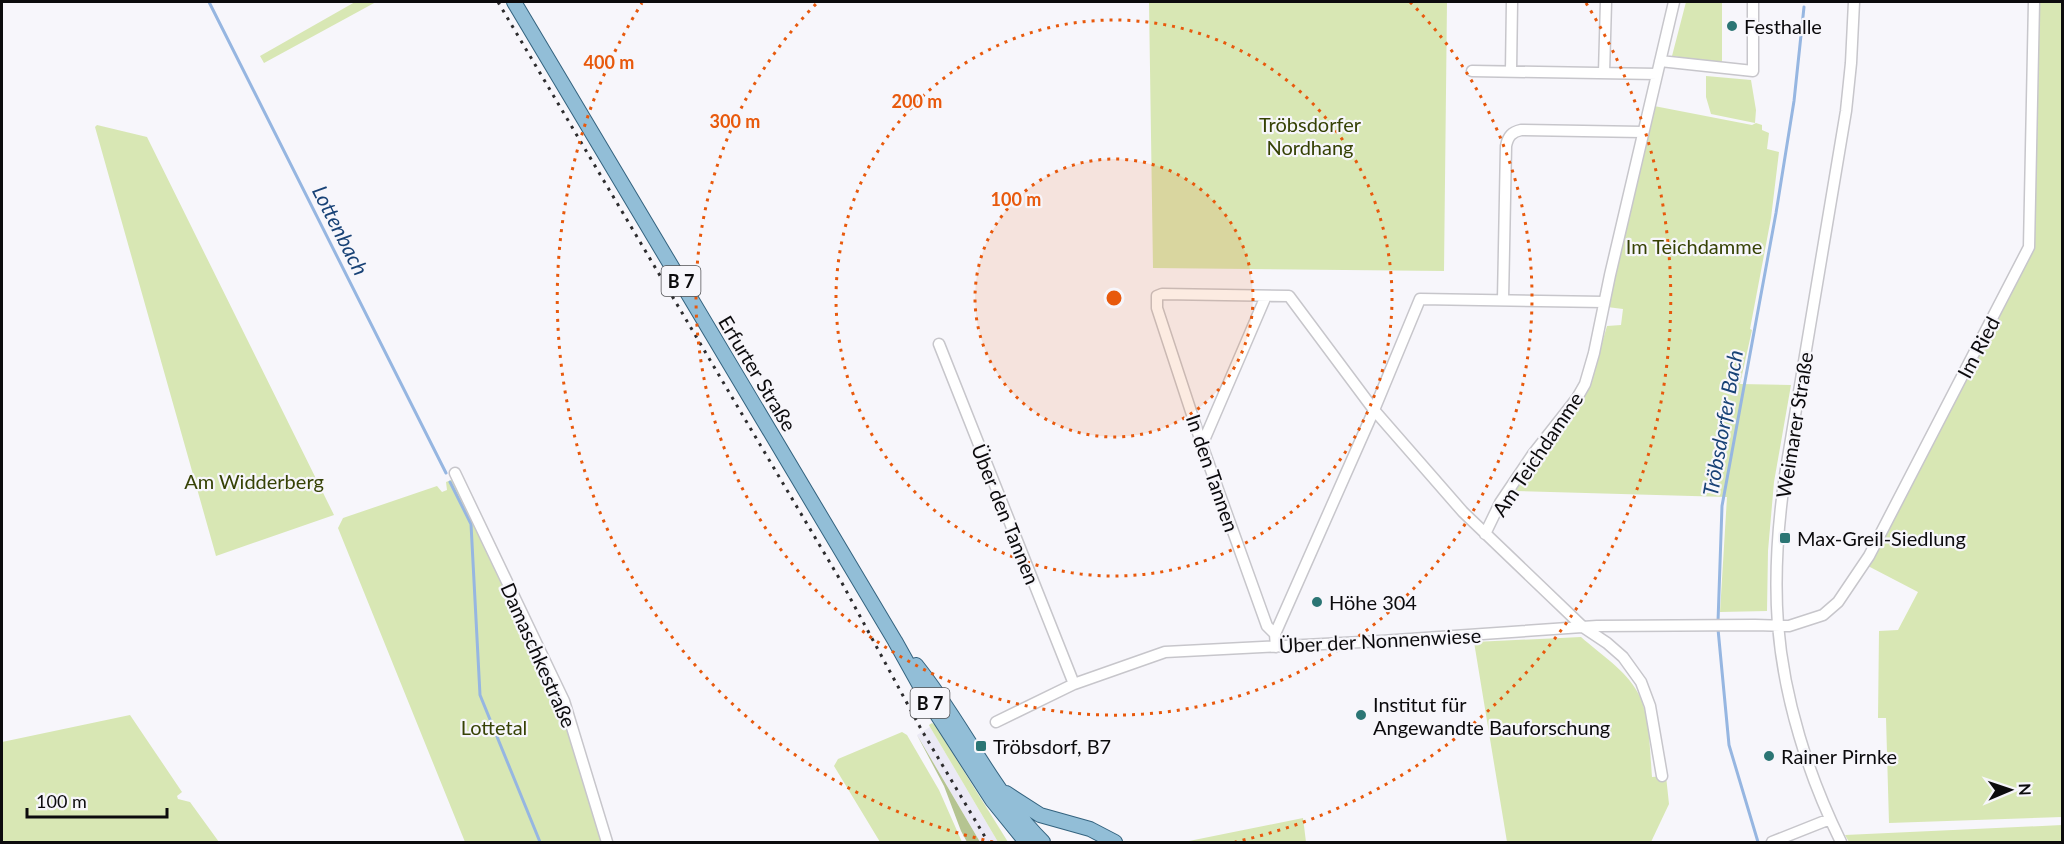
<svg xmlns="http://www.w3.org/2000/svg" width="2064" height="844" viewBox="0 0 2064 844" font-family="Lato,sans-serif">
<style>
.built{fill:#ebe9f5}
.green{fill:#d8e7b4}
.forest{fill:#b5c491}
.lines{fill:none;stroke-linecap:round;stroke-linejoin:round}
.stream{stroke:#96b6e1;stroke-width:3}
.minor-casing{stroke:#c7c6cb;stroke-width:13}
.major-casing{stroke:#34637f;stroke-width:16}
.minor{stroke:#fff;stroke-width:10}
.major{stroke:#92bed7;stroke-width:14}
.rail{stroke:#2d2c2e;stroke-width:3;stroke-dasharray:3 6;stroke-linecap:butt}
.ring{fill:none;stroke:#e8590c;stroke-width:3;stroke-dasharray:3 6}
.poi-dot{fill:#2b7574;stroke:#f7f6fb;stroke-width:2}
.labels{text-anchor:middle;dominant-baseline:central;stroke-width:4.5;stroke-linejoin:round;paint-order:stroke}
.shield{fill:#f7f6fb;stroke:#525254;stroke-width:1.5}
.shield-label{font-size:18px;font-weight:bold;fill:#0c0b0d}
.poi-label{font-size:20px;fill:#0c0b0d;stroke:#f7f6fb;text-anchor:start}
.park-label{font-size:20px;fill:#364205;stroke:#f7f6fb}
.street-label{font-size:20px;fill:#0c0b0d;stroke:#f7f6fb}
.water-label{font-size:21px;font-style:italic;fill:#184276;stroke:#f7f6fb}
.centre{fill:#e8590c;stroke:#f7f6fb;stroke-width:3}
.ring-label{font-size:18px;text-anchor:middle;font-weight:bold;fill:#e8590c;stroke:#f7f6fb;stroke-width:4.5;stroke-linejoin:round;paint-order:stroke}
</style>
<rect width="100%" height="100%" fill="#f7f6fb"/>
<path class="built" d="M 930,727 L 998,842 L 980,842 L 917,735 Z"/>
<path class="green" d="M 355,2 L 376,2 L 264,63 L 260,56 Z
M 1149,2 L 1447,2 L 1444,271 L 1153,268 Z
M 1686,2 L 1722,2 L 1722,63 L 1672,56 Z
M 2035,2 L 2062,2 L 2062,817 L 1889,823 L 1886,718 L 1878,718 L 1879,631 L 1898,630 L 1918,592 L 1868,566 L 2031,248 Z
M 1706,76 L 1751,80 L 1756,110 L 1755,123 L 1711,114 L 1706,97 Z
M 1654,106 L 1752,125 L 1756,123 L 1762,125 L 1762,130 L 1769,133 L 1767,149 L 1779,152 L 1771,218 L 1750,329 L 1752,330 L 1740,384 L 1791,385 L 1774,482 L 1768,551 L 1767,611 L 1720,612 L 1727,497 L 1515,491 L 1588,391 L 1607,326 L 1621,325 L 1623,309 L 1607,307 Z
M 97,125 L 147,137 L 334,515 L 216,556 L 95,127 Z
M 454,479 L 559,702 L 603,842 L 465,842 L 338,528 L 343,518 L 437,486 L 442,492 L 447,490 L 446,482 Z
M 1581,637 C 1600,654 1626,670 1638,693 C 1650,714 1650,753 1652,777 L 1666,776 L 1669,804 L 1651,842 L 1507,842 L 1474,642 Z
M 130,715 L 182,792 L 177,796 L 178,799 L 190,802 L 219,842 L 2,842 L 2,742 Z
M 932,723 L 935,725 L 1008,842 L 998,842 L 930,727 L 929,725 Z
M 902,732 L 907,735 L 939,790 L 962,842 L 880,842 L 834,766 L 838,759 Z
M 1303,818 L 1306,842 L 1189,842 L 1189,841 Z
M 2062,825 L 2062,842 L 1849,842 L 1845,835 Z"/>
<path class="forest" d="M 917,735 L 980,842 L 967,842 L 961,831 L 944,786 Z"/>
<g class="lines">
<path class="stream" d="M 209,2 L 446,473
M 450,482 L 471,524 L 480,695 L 540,842
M 1718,622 L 1722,506 L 1776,213 L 1794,101 L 1804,7
M 1718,629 L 1729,745 L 1758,842"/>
<g class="minor-casing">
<path id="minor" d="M 1660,61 L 1753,71 L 1753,2
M 1472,71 L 1657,74
M 1511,71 L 1512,2
M 1604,73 L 1606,2
M 1503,300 L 1506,146 C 1508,136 1512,132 1521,130 L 1642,132
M 939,344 L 1074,684
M 1202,445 L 1266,296
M 455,473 L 564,701 L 607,842
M 1485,534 L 1500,503 L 1533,454 L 1577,398 L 1585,384 L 1594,353 L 1610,275 L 1674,2
M 1275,634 L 1374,410 L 1420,299 L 1604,302
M 1276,647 L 1275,634 L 1267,626 L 1202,445 L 1157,308 L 1157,296 L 1162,294 L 1289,296 L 1374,410 L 1463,512 L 1583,627 L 1607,643 L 1623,657 L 1641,682 L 1650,706 L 1662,776
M 996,722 L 1074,684 L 1165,652 L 1381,641 L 1597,626 L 1755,625 L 1789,626 L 1823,615 L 1838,602 L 1869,556 L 2029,247 L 2034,2
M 1772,842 L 1830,819
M 1841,842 C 1808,775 1784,699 1778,625 C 1774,574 1778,524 1785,475 L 1846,111 L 1851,63 L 1854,2"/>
</g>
<g class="major-casing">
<path id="major" d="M 514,2 L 895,641 L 929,702 L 992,800 L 1026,842
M 916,665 C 962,722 991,790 1043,842
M 1006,793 L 1040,815 L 1090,829 L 1115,842"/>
</g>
<use href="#minor" class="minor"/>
<use href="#major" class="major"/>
<path class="rail" d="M 498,2 L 842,583 L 921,729 L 988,842"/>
</g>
<circle cx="1114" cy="298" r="139" fill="#e8590c" fill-opacity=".12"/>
<g class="ring">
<circle cx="1114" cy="298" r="139"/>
<circle cx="1114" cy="298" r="278"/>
<path d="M1410 2A418 418 0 1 1 818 2"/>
<path d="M993 842A557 557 0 0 1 642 3M1586 3A557 557 0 0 1 1235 842"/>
</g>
<g class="poi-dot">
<circle cx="1732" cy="26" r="6"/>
<rect x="1779" y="532" width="12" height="12" rx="3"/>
<circle cx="1317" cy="602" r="6"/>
<circle cx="1361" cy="715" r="6"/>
<rect x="975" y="740" width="12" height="12" rx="3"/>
<circle cx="1769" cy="756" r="6"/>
</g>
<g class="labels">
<g class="shield">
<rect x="661.5" y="266" width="39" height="30" rx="4.5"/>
<rect x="910.5" y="688" width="39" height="30" rx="4.5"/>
</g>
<g class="shield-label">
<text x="681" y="281">B 7</text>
<text x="930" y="703">B 7</text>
</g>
<g class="poi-label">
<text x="1744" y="26">Festhalle</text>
<text x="1797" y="538">Max-Greil-Siedlung</text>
<text x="1329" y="602">Höhe 304</text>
<text x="1373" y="704">Institut für<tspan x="1373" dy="23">Angewandte Bauforschung</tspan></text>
<text x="993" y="746">Tröbsdorf, B7</text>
<text x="1781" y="756">Rainer Pirnke</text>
</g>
<g class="park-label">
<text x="1310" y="124">Tröbsdorfer<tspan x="1310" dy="23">Nordhang</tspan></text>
<text x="1694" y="246">Im Teichdamme</text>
<text x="254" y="481">Am Widderberg</text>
<text x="494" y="727">Lottetal</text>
</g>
<g class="street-label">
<text transform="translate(1978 347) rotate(-62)">Im Ried</text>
<text transform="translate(758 373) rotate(59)">Erfurter Straße</text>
<text transform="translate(1794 425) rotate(-81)">Weimarer Straße</text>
<text transform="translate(1537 454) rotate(-56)">Am Teichdamme</text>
<text transform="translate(1213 473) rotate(71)">In den Tannen</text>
<text transform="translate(1006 514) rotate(68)">Über den Tannen</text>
<text transform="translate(1380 640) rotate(-3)">Über der Nonnenwiese</text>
<text transform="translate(539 655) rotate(66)">Damaschkestraße</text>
</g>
<g class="water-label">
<text transform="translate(341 230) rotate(63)">Lottenbach</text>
<text transform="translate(1722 423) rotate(-80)">Tröbsdorfer Bach</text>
</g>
</g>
<circle cx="1114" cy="298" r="9" class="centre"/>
<g class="ring-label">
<text x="609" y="69">400 m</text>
<text x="917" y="108">200 m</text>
<text x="735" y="128">300 m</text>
<text x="1016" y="206">100 m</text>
</g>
<rect width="2064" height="844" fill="none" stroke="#0c0b0d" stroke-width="6"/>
<g transform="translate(2010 790) rotate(88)" stroke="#f7f6fb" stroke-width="4.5" paint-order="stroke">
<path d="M0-4.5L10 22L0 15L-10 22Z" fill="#0c0b0d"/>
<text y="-9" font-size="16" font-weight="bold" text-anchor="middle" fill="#0c0b0d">N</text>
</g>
<path d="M27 808v9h140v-9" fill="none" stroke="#0c0b0d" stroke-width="3"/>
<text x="36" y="808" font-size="18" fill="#0c0b0d" stroke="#f7f6fb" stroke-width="4.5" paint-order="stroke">100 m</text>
</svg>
